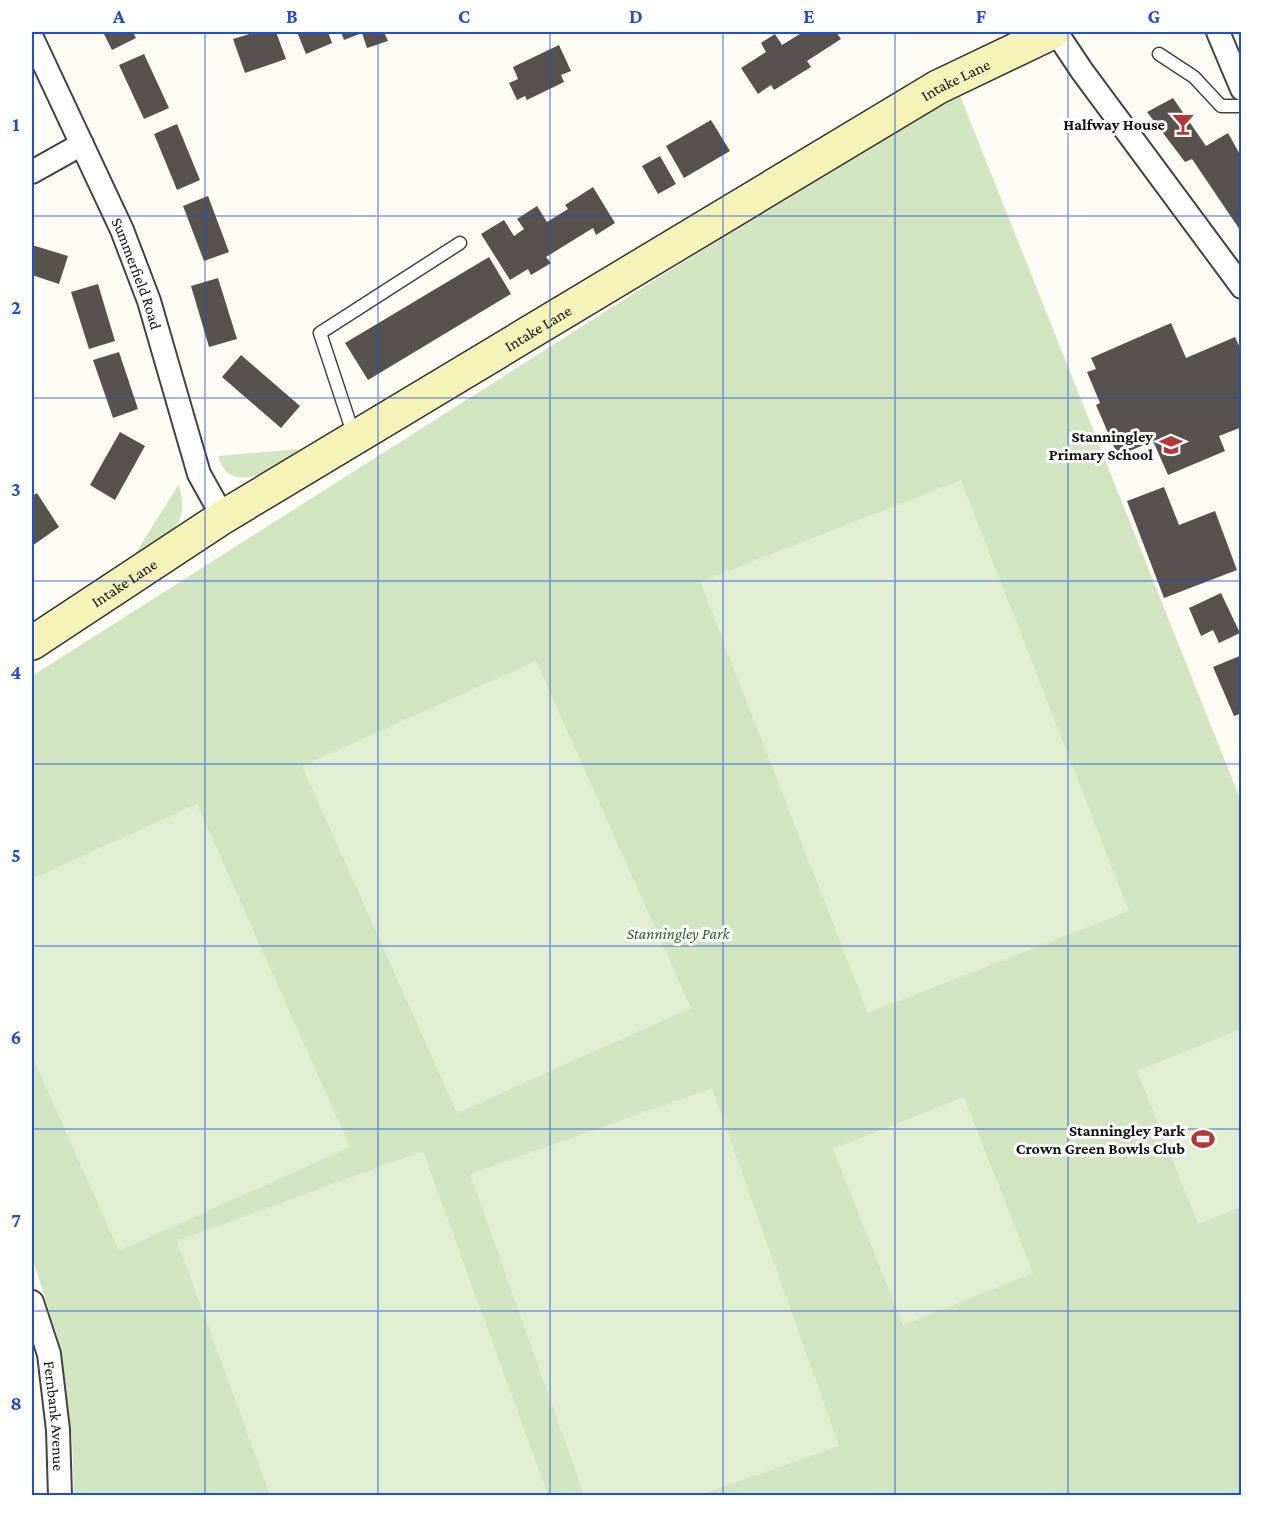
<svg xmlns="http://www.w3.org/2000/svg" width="1273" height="1527" viewBox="0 0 1273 1527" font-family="'Crimson Pro',serif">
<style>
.green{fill:#d2e5c1}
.pitch{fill:#e2eed2}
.building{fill:#58524e}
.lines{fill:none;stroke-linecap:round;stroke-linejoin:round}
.lane-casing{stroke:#434343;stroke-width:15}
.street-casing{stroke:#434343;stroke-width:26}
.secondary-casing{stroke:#323232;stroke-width:36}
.lane{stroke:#fff;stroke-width:12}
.street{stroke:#fff;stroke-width:22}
.secondary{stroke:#f6f3b8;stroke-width:33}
.grid{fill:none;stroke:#1d4ed8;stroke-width:1.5;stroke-opacity:0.55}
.labels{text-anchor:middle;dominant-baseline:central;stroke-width:6;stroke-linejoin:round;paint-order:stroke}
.street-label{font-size:16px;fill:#101010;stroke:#fff}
.poi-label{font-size:16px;font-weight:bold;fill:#101010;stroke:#fff;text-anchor:end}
.park-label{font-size:16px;font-style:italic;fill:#306127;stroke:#fff}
.neatline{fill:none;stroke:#1d4ed8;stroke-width:2}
.grid-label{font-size:20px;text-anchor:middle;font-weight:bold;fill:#1d4ed8}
</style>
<rect width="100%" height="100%" fill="#fefcf5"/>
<path class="green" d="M 957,88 L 1241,801 L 1241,1495 L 74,1495 L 72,1436 L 57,1335 L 32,1257 L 32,676 Z
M 300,449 C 279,464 231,501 218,456 Z
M 179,484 C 190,528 170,534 135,554 Z"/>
<path class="pitch" d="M 961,480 L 1129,911 L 868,1013 L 700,582 Z
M 536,661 L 691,1008 L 457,1113 L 302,766 Z
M 197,804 L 350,1147 L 119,1251 L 32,1056 L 32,879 Z
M 1241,1029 L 1241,1207 L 1198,1224 L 1137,1071 Z
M 712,1088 L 839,1446 L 700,1495 L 584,1495 L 470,1174 Z
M 964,1097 L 1033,1273 L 903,1325 L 833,1149 Z
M 423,1151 L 548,1495 L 270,1495 L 177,1241 Z"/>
<path class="building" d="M 103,32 L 133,32 L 136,38 L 112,50 Z
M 256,32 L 276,32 L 286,59 L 245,73 L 233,39 Z
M 297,32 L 328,32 L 332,43 L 306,54 Z
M 341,32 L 384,32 L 388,41 L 367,48 L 362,33 L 344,40 Z
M 803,32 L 836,32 L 841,39 L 807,61 L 811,67 L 774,90 L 771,85 L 758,94 L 741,68 L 766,52 L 761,43 L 775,34 L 782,45 Z
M 559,45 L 571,71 L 561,75 L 564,82 L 527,100 L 525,96 L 517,100 L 509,83 L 518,79 L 513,67 Z
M 144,54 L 169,108 L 144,119 L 119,65 Z
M 1173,98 L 1206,146 L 1228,133 L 1242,158 L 1242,233 L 1192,159 L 1185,162 L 1147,112 Z
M 711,120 L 730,151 L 684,178 L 666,146 Z
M 177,124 L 200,180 L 177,190 L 154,134 Z
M 660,156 L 676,184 L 658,194 L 642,166 Z
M 593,187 L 615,223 L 596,235 L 593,228 L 546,257 L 551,263 L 531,275 L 528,269 L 510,280 L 481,234 L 504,220 L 514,236 L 524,229 L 517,219 L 537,206 L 547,222 L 568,209 L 565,205 Z
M 208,196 L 229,252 L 204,261 L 183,206 Z
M 32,245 L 68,256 L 59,284 L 32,275 Z
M 489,257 L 511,294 L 368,380 L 345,343 Z
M 218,278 L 237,339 L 209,347 L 191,286 Z
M 98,284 L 115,341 L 89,349 L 71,292 Z
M 1171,323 L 1186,358 L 1235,337 L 1242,352 L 1242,427 L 1219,436 L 1225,451 L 1168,475 L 1153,441 L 1118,456 L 1096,405 L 1100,403 L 1087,372 L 1096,369 L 1091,358 Z
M 119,352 L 138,409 L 113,418 L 93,360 Z
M 241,355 L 300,406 L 281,428 L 222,377 Z
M 120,432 L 145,446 L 115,500 L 90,485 Z
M 1164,487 L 1179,525 L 1215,511 L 1237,570 L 1164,598 L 1127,501 Z
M 37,493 L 59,527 L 32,546 L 32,496 Z
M 1221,593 L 1240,633 L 1219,643 L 1213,630 L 1201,636 L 1189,608 Z
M 1242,655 L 1242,713 L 1234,716 L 1213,667 Z"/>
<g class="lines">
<g class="lane-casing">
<path id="lane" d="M 1159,54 L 1194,77 L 1221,106 L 1242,106
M 354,436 L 320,333 L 460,243"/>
</g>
<g class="street-casing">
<g id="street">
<path d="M 1056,32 L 1082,71 L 1242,287"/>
<path d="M 1218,32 L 1242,89"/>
<path id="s1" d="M 32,38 L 122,230 L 149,301 L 199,474 L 223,517"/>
<path d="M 32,172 L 82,144"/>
<path id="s2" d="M 32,1302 L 49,1354 L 58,1430 L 60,1496"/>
</g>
</g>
<g class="secondary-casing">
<g id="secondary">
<path id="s3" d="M 32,643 L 223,517 L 938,87 L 1053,32"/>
</g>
</g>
<use href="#lane" class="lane"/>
<use href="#street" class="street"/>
<use href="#secondary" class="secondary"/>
</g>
<path class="grid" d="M 205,32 L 205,1496M 378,32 L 378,1496M 550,32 L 550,1496M 723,32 L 723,1496M 895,32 L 895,1496M 1068,32 L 1068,1496M 32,216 L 1242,216M 32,398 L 1242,398M 32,581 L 1242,581M 32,764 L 1242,764M 32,946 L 1242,946M 32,1129 L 1242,1129M 32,1311 L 1242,1311"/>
<defs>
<g id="bar-bare" transform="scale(1.8)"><path d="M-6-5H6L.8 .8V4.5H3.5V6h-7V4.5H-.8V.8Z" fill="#b13837" stroke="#fff" stroke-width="2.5" paint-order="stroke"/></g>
<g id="school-bare" transform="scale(1.8)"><path d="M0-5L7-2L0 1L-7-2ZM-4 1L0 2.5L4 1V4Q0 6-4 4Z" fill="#b13837" stroke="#fff" stroke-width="2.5" paint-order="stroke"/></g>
<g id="stadium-bare" transform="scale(1.8)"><path d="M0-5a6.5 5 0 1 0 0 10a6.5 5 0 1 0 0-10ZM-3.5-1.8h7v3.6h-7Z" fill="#b13837" stroke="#fff" stroke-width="2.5" paint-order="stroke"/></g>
</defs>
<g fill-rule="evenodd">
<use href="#bar-bare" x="1183" y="124"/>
<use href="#school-bare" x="1171" y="445"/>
<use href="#stadium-bare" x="1203" y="1139"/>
</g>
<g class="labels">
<g class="street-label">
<text stroke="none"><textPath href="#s3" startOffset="1082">Intake Lane</textPath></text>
<text stroke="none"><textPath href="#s1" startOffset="258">Summerfield Road</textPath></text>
<text stroke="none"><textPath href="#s3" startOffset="596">Intake Lane</textPath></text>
<text stroke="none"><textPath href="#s3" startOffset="110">Intake Lane</textPath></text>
<text stroke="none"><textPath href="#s2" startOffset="117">Fernbank Avenue</textPath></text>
</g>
<g class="poi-label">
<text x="1165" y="124">Halfway House</text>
<text x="1153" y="436">Stanningley<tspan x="1153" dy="18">Primary School</tspan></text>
<text x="1185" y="1130">Stanningley Park<tspan x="1185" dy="18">Crown Green Bowls Club</tspan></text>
</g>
<g class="park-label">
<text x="678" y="933">Stanningley Park</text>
</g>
</g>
<rect width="1273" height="1527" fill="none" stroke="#ffffff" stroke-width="66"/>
<rect x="33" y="33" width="1207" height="1461" class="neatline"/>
<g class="grid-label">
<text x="119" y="23">A</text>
<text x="292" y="23">B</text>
<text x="464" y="23">C</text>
<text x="636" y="23">D</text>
<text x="809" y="23">E</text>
<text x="981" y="23">F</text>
<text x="1154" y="23">G</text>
<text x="16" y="131">1</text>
<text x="16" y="314">2</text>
<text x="16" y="496">3</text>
<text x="16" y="679">4</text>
<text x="16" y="862">5</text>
<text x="16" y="1044">6</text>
<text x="16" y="1227">7</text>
<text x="16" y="1410">8</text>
</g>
</svg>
